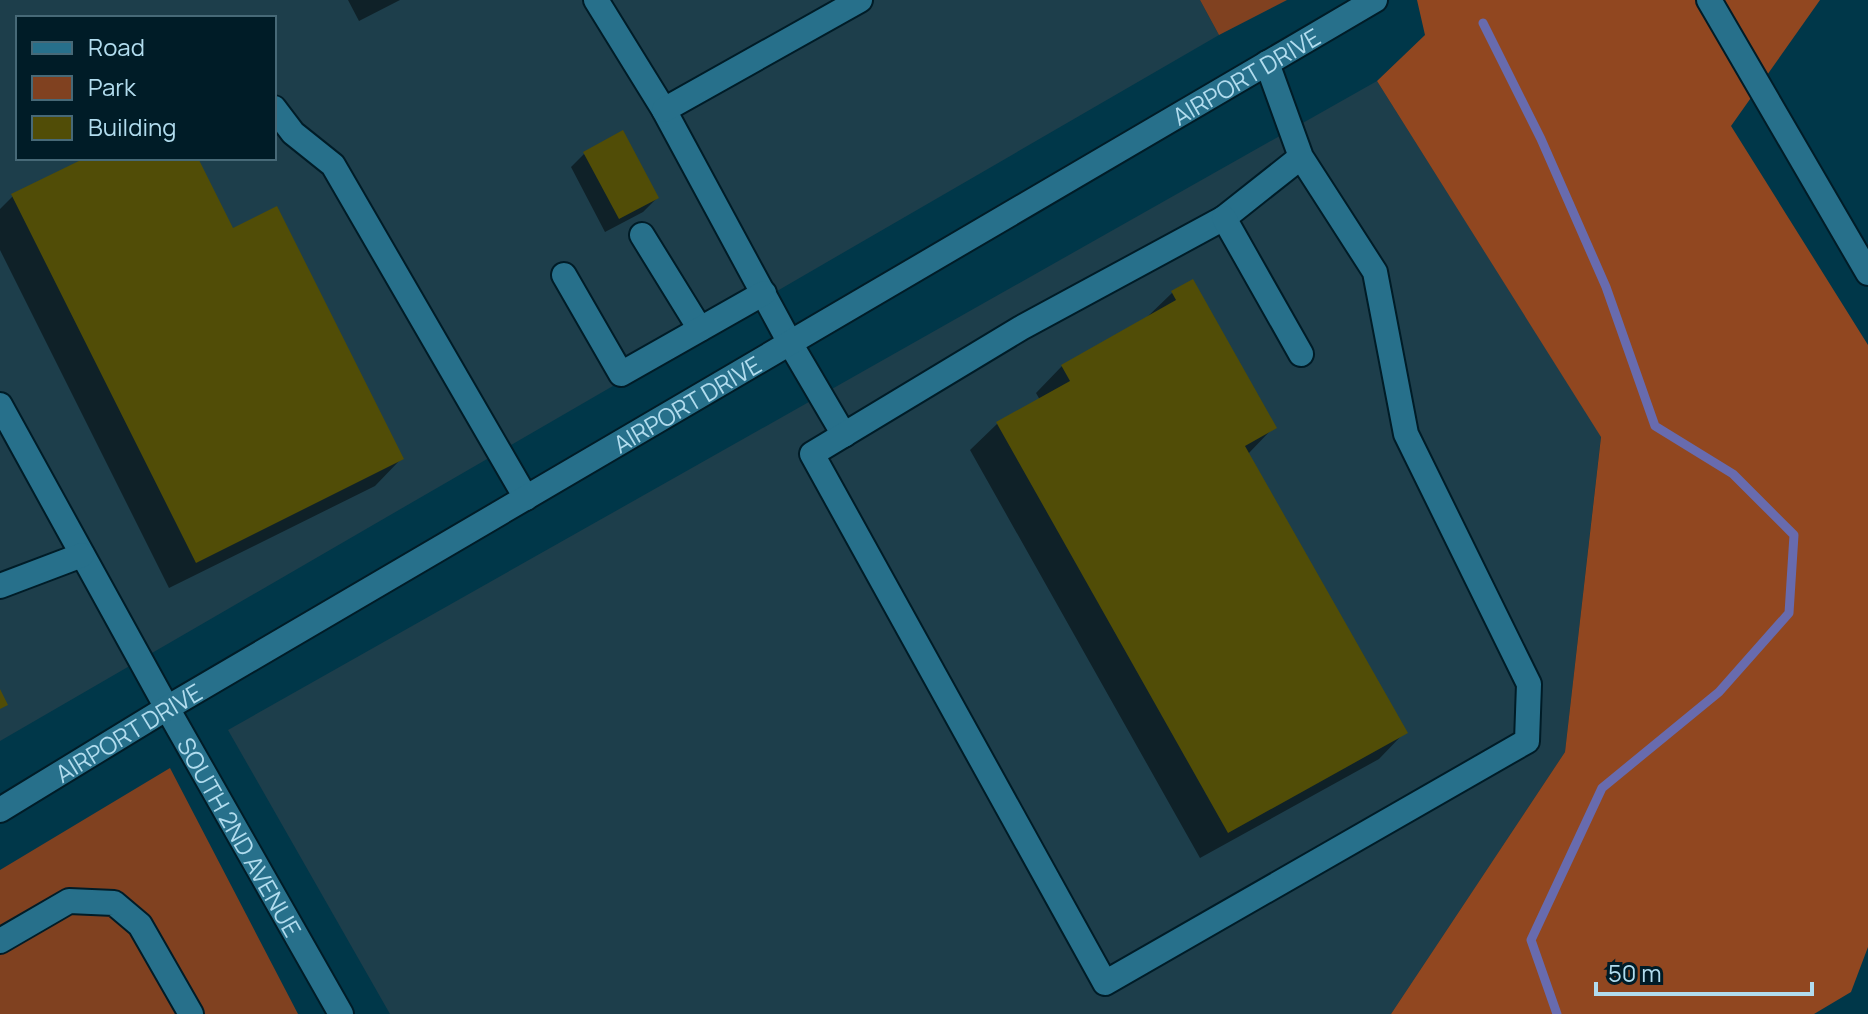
<svg xmlns="http://www.w3.org/2000/svg" width="1868" height="1014" viewBox="0 0 1868 1014" font-family="Manrope,sans-serif">
<style>
.built{fill:#1d3e4b;fill-rule:evenodd}
.green{fill:#804120}
.forest{fill:#914720}
.shadow{fill:#0007}
.lines{fill:none;stroke-linecap:round;stroke-linejoin:round}
.stream{stroke:#686bae;stroke-width:9}
.building{fill:#514d07}
.minor-casing{stroke:#001c27;stroke-width:28}
.minor{stroke:#27708b;stroke-width:24}
.labels{text-anchor:middle;dominant-baseline:central;stroke-width:8;stroke-linejoin:round;paint-order:stroke}
.street-label{font-size:24px;fill:#b1dcee;stroke:#001c27}
</style>
<rect width="100%" height="100%" fill="#003749"/>
<path class="built" d="M 0,0 L 1200,0 L 1219,35 L 0,741 ZM 18,18 L 274,18 L 274,158 L 18,158 Z
M 1377,81 L 1601,436 L 1565,752 L 1391,1014 L 390,1014 L 228,730 Z"/>
<path class="green" d="M 1200,0 L 1287,0 L 1219,35 Z
M 170,768 L 298,1014 L 0,1014 L 0,870 Z"/>
<path class="forest" d="M 1417,0 L 1820,0 L 1731,126 L 1868,345 L 1868,947 L 1851,992 L 1814,1014 L 1391,1014 L 1565,752 L 1601,437 L 1377,81 L 1425,35 Z"/>
<path class="shadow" d="M 348,0 L 400,0 L 359,21 Z
M 584,154 L 657,198 L 643,212 L 605,232 L 571,167 Z
M 89,158 L 196,158 L 232,231 L 401,459 L 375,486 L 169,588 L 0,250 L 0,209 L 13,196 Z
M 1192,281 L 1274,427 L 1248,454 L 1405,732 L 1379,759 L 1200,858 L 970,450 L 997,424 L 1040,400 L 1036,393 L 1062,366 L 1144,320 L 1172,293 Z"/>
<g class="lines">
<path class="stream" d="M 1483,23 L 1541,139 L 1606,287 L 1655,426 L 1733,474 L 1794,535 L 1789,613 L 1719,692 L 1602,788 L 1531,940 L 1557,1014"/>
</g>
<path class="building" d="M 623,130 L 659,198 L 619,219 L 583,152 Z
M 85,158 L 198,158 L 233,228 L 277,206 L 404,459 L 196,563 L 11,194 Z
M 1193,279 L 1277,428 L 1245,446 L 1408,733 L 1228,833 L 996,422 L 1070,381 L 1061,365 L 1176,300 L 1171,291 Z
M 0,689 L 8,705 L 0,709 Z"/>
<g class="lines">
<g class="minor-casing">
<g id="minor">
<path d="M 596,0 L 664,110 L 790,343 L 844,435"/>
<path d="M 1709,0 L 1868,273"/>
<path d="M 1267,63 L 1301,157 L 1375,272 L 1406,434 L 1529,684 L 1527,741 L 1105,983 L 812,454 L 1021,328 L 1224,218 L 1301,157"/>
<path d="M 274,108 L 293,133 L 333,165 L 526,498"/>
<path d="M 664,110 L 860,0"/>
<path d="M 1224,218 L 1301,354"/>
<path d="M 642,235 L 700,329"/>
<path d="M 564,275 L 621,374 L 764,293"/>
<path id="s1" d="M 0,405 L 167,708 L 341,1014"/>
<path d="M 0,586 L 82,555"/>
<path id="s2" d="M 0,810 L 167,708 L 1375,0"/>
<path d="M 0,941 L 69,901 L 114,903 L 140,925 L 191,1014"/>
</g>
</g>
<use href="#minor" class="minor"/>
</g>
<g class="labels">
<g class="street-label">
<text stroke="none"><textPath href="#s2" startOffset="1446">AIRPORT DRIVE</textPath></text>
<text stroke="none"><textPath href="#s2" startOffset="798">AIRPORT DRIVE</textPath></text>
<text stroke="none"><textPath href="#s2" startOffset="150">AIRPORT DRIVE</textPath></text>
<text stroke="none"><textPath href="#s1" startOffset="494">SOUTH 2ND AVENUE</textPath></text>
</g>
</g>
<rect x="16" y="16" width="260" height="144" fill="#001c27" stroke="#476977" stroke-width="2"/>
<rect x="32" y="42" width="40" height="12" fill="#27708b" stroke="#476977" stroke-width="2"/>
<text x="88" y="56" font-size="24" fill="#b1dcee">Road</text>
<rect x="32" y="76" width="40" height="24" fill="#804120" stroke="#476977" stroke-width="2"/>
<text x="88" y="96" font-size="24" fill="#b1dcee">Park</text>
<rect x="32" y="116" width="40" height="24" fill="#514d07" stroke="#476977" stroke-width="2"/>
<text x="88" y="136" font-size="24" fill="#b1dcee">Building</text>
<path d="M1596 982v12h216v-12" fill="none" stroke="#b1dcee" stroke-width="4"/>
<text x="1608" y="982" font-size="24" fill="#b1dcee" stroke="#001c27" stroke-width="6" paint-order="stroke">50 m</text>
</svg>
